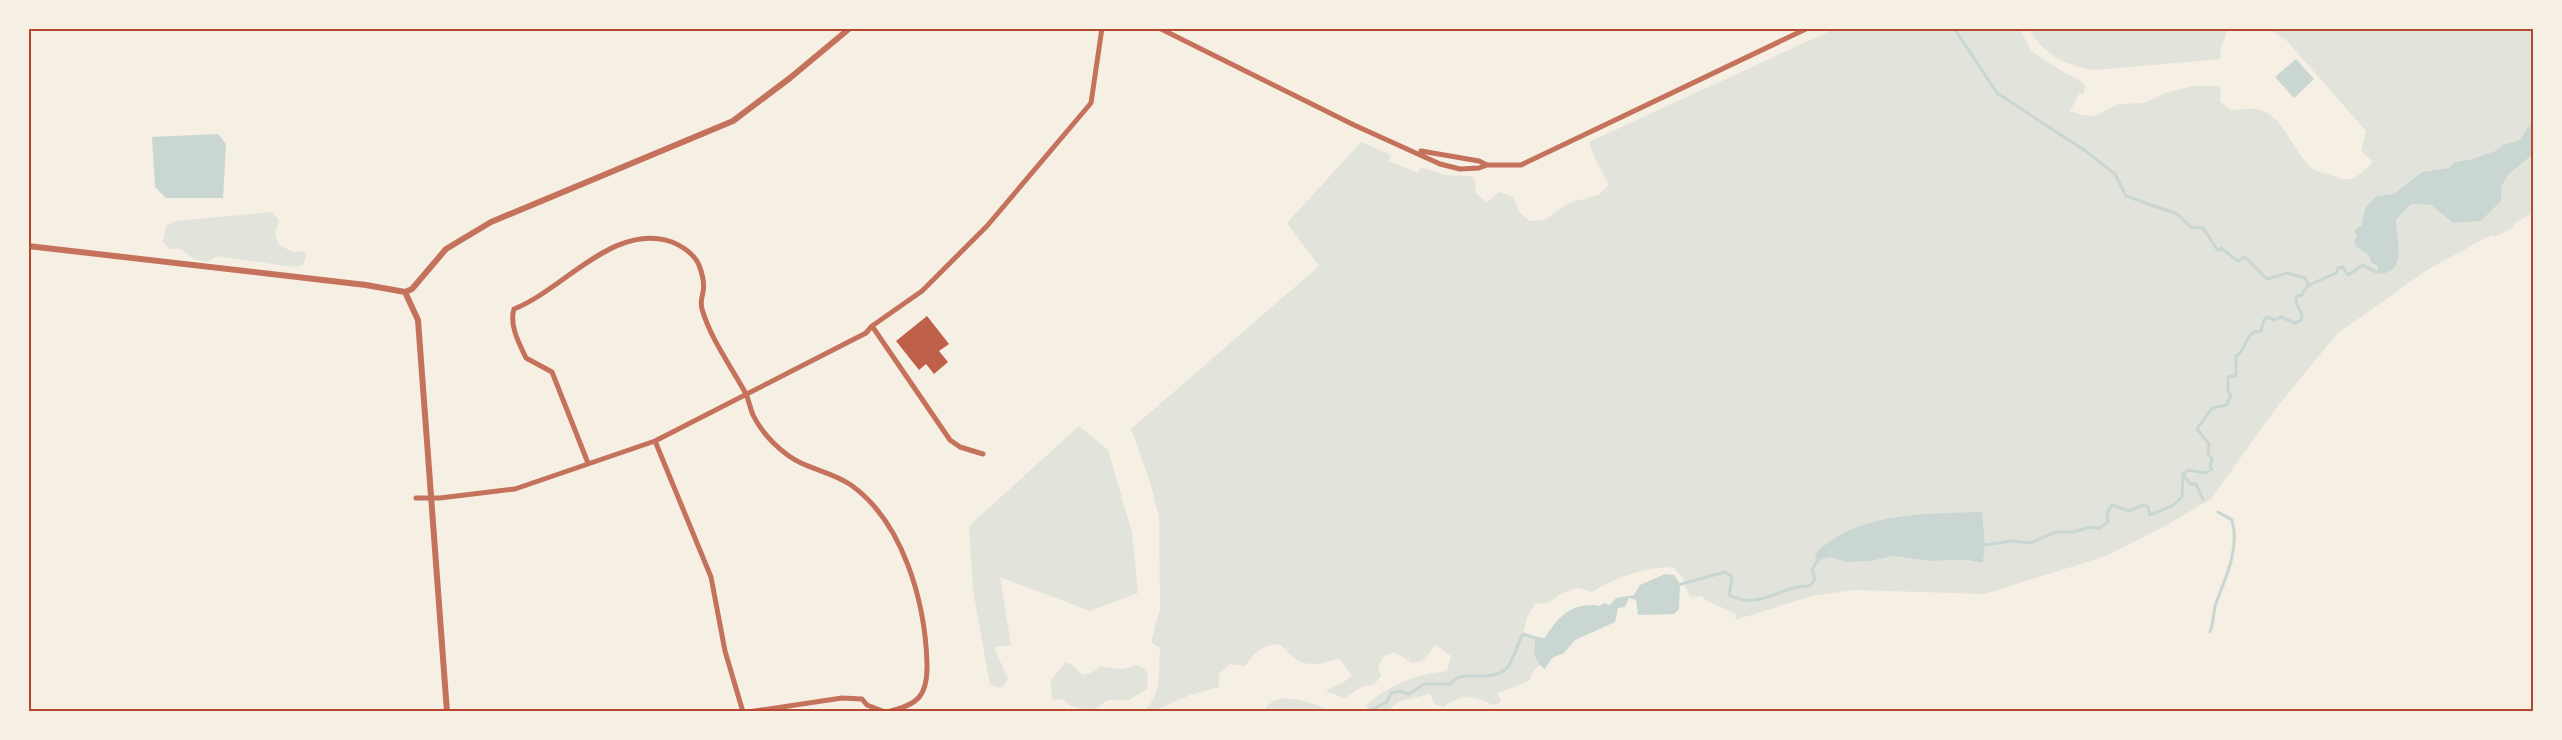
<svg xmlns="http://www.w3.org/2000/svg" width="2562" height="740" viewBox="0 0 2562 740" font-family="Montserrat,sans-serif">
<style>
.green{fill:#e2e4dc;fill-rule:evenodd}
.water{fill:#c9d6d2}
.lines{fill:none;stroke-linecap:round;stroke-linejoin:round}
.stream{stroke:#c9d6d2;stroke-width:3}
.building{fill:#bf614a}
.minor{stroke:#c5725c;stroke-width:5}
.tertiary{stroke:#c5725c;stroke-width:6}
.neatline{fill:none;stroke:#b5482f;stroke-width:2}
</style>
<rect width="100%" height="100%" fill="#f6efe4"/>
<path class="green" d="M 2020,28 C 2024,35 2027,44 2031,50 C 2037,56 2073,78 2080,80 L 2085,86 L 2084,94 L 2079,94 L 2070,111 L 2082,115 L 2095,116 L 2118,104 L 2144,103 L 2168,92 L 2194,86 L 2218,86 L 2221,88 L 2220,101 L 2230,110 C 2242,110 2255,106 2266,112 C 2288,124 2296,160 2317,171 C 2321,173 2326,173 2330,175 C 2352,184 2356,178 2373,162 L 2361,151 L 2366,131 L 2287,41 L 2270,29 L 2533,29 L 2533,119 L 2520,140 L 2503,145 L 2495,151 L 2472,159 L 2455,162 L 2448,168 L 2422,172 L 2394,194 L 2376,196 L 2365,208 L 2362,226 L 2358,236 L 2358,248 L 2369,255 L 2380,273 L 2388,273 C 2405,253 2396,243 2396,220 L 2411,204 L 2432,205 L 2453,223 L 2481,221 L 2501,201 L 2501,187 L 2508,175 L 2533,154 L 2533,213 L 2515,223 L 2514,227 L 2495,237 L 2491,235 L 2427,270 L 2337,334 L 2277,407 L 2211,499 L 2165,526 L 2106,556 L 1985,594 L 1854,590 L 1812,596 L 1735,620 L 1736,614 C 1724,607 1711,605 1701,596 L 1690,597 L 1682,577 L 1674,568 C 1650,565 1612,579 1592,592 L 1578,588 L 1562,593 L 1550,602 L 1535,604 L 1527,617 L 1523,634 L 1536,637 L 1533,647 L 1539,665 L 1533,672 L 1529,681 L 1498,693 L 1501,702 L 1493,705 C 1475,696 1461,693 1444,707 L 1434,704 L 1430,694 L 1400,701 L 1387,711 L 1371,711 L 1366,706 C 1386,685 1418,674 1447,671 L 1451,656 L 1436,645 L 1422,661 L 1412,663 L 1394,652 L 1384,656 L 1378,666 L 1381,676 L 1374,685 L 1363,686 L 1345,698 L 1325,691 L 1344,682 L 1352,675 L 1339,659 C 1308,667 1302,668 1280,644 C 1263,645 1255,651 1245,666 L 1230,664 L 1219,674 L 1219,687 L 1190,695 L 1154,711 L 1144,711 C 1163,694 1158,671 1160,648 L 1151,642 L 1160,609 L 1159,517 L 1150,482 L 1131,429 L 1319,266 L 1287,223 L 1361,142 L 1391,155 L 1389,161 L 1418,173 L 1421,167 L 1445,175 L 1472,176 L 1475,180 L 1476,193 L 1487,202 L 1499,192 L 1513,197 L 1519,211 L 1529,221 L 1544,220 L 1569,203 L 1598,195 L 1609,185 L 1594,157 L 1589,142 L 1834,29 ZM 1985,545 L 1983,563 L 1967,560 L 1929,561 L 1893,556 L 1871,561 L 1847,562 L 1829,557 Z
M 2029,29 L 2228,29 L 2220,50 L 2221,59 L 2096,70 C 2067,67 2043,54 2029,29 Z
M 272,212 L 279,220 L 275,235 L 279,245 L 293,252 L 302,251 L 307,254 L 303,265 L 293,267 L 217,256 L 208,262 L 193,259 L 181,249 L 170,249 L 163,242 L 166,226 L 175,221 Z
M 1079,426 L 1108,450 L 1132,532 L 1138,593 L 1090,611 L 1000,577 L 1011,645 L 994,647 L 1008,679 L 1002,688 L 990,685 L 973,590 L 969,526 Z
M 1066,662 L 1075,667 L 1082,675 L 1093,672 L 1101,666 C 1107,667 1116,669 1122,669 C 1135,667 1138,660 1148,674 L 1147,689 L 1129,700 L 1108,700 L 1092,711 L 1071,706 L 1063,699 L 1053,700 C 1047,678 1053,678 1066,662 Z
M 1284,698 C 1300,700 1315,702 1329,711 L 1265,711 C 1268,702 1275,700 1284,698 Z"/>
<path class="water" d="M 2296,59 L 2314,79 L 2294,98 L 2275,77 Z
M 2533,119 L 2533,154 L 2508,175 L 2501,187 L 2501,201 L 2481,221 L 2453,223 L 2431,205 L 2411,204 L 2396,220 C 2396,238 2408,271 2381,274 L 2376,265 L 2371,262 L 2369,255 L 2358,248 L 2354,242 L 2357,235 L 2354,230 L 2362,225 L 2365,208 L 2376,196 L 2394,194 L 2422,172 L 2448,168 L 2455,162 L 2472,159 L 2495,151 L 2503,145 L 2520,140 Z
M 218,134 L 226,144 L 223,198 L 166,198 L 155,187 L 152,137 Z
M 1982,512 L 1985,545 L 1983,563 L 1967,560 L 1929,561 L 1893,556 L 1871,561 L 1847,562 L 1829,557 L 1817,561 L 1815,554 C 1858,511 1926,514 1982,512 Z
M 1665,574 L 1674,575 L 1680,584 L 1679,609 L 1674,614 L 1638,615 L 1636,600 L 1629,598 L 1625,607 L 1618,608 L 1615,622 L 1575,640 L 1564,653 L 1552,658 L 1545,669 C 1534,662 1532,649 1536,637 L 1545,638 C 1558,616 1574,601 1600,606 L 1603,603 L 1610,605 L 1616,598 L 1634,595 L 1640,585 Z"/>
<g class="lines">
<path class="stream" d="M 1954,28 L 1997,93 L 2087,152 L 2115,174 L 2126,196 L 2177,214 L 2191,227 L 2203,228 L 2218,251 L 2221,248 L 2238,261 L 2245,257 L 2267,279 L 2287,273 L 2305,278 L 2309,286
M 2184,476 L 2190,484 L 2196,484 L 2203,499
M 1983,545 L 2012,541 L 2030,543 L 2056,532 L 2073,532 L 2091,527 L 2100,528 L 2108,522 L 2107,513 L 2112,505 L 2129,511 L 2144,505 L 2148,507 L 2150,515 L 2172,506 L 2182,497 L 2183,474 L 2188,470 L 2206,473 L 2212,469 L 2210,467 L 2212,458 L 2208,454 L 2209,444 L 2197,429 L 2212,408 L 2227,405 L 2231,395 L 2228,392 L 2228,377 L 2236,376 L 2236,356 C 2249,348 2244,331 2261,331 L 2264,320 L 2268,317 L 2275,320 L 2281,317 L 2295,323 L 2301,320 L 2302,314 L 2296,303 L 2297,296 L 2302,295 L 2307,286 L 2336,273 L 2338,268 L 2343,267 L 2348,275 L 2363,265 L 2376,272 L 2381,271
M 1678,585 L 1725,572 L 1732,577 L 1729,595 C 1760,611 1781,585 1810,586 L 1815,579 L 1812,570 L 1818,560
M 2210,632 C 2214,622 2213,612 2216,603 C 2226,577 2240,548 2232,520 L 2218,512
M 1369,711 L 1387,702 L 1391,693 L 1400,691 L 1409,694 L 1424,684 L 1450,684 C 1465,666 1485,686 1507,668 C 1512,664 1518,642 1523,634 L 1539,639"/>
</g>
<path class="building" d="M 927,316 L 949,344 L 939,351 L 948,362 L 934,374 L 926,364 L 919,370 L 896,341 Z"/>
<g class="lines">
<path class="minor" d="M 1159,28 L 1354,125 L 1440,164 L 1460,169 L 1479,168 L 1487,165 L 1521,165 L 1808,28
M 1421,151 L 1479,161 L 1487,165
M 872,326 L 950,440 L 960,447 L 983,454
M 655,441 L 711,577 L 725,651 L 743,712
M 588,463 L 552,372 L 526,358 C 519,343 509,325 514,309 C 563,290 615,221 672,242 C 684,247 694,254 699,265 C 702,273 705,283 703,292 C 702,298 700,302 702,309 C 711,340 731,366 746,394 C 749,401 750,408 753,415 C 762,434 782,454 801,463 C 818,471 835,474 851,485 C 903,522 925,601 927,663 C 928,696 918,705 887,712
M 416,498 L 440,498 L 515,489 L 655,441 L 866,333 L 872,326 L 922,291 L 987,226 L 1091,103 L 1102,28
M 748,712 L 842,698 L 862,699 L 867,705 L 885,712"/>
<path class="tertiary" d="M 28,246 L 366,285 L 405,292 L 412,289 L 446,249 L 491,222 L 733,121 L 790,78 L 850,28
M 405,292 L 418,320 L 447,712"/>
</g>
<rect width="2562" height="740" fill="none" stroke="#f6efe4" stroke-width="60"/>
<rect x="30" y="30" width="2502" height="680" class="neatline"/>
</svg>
